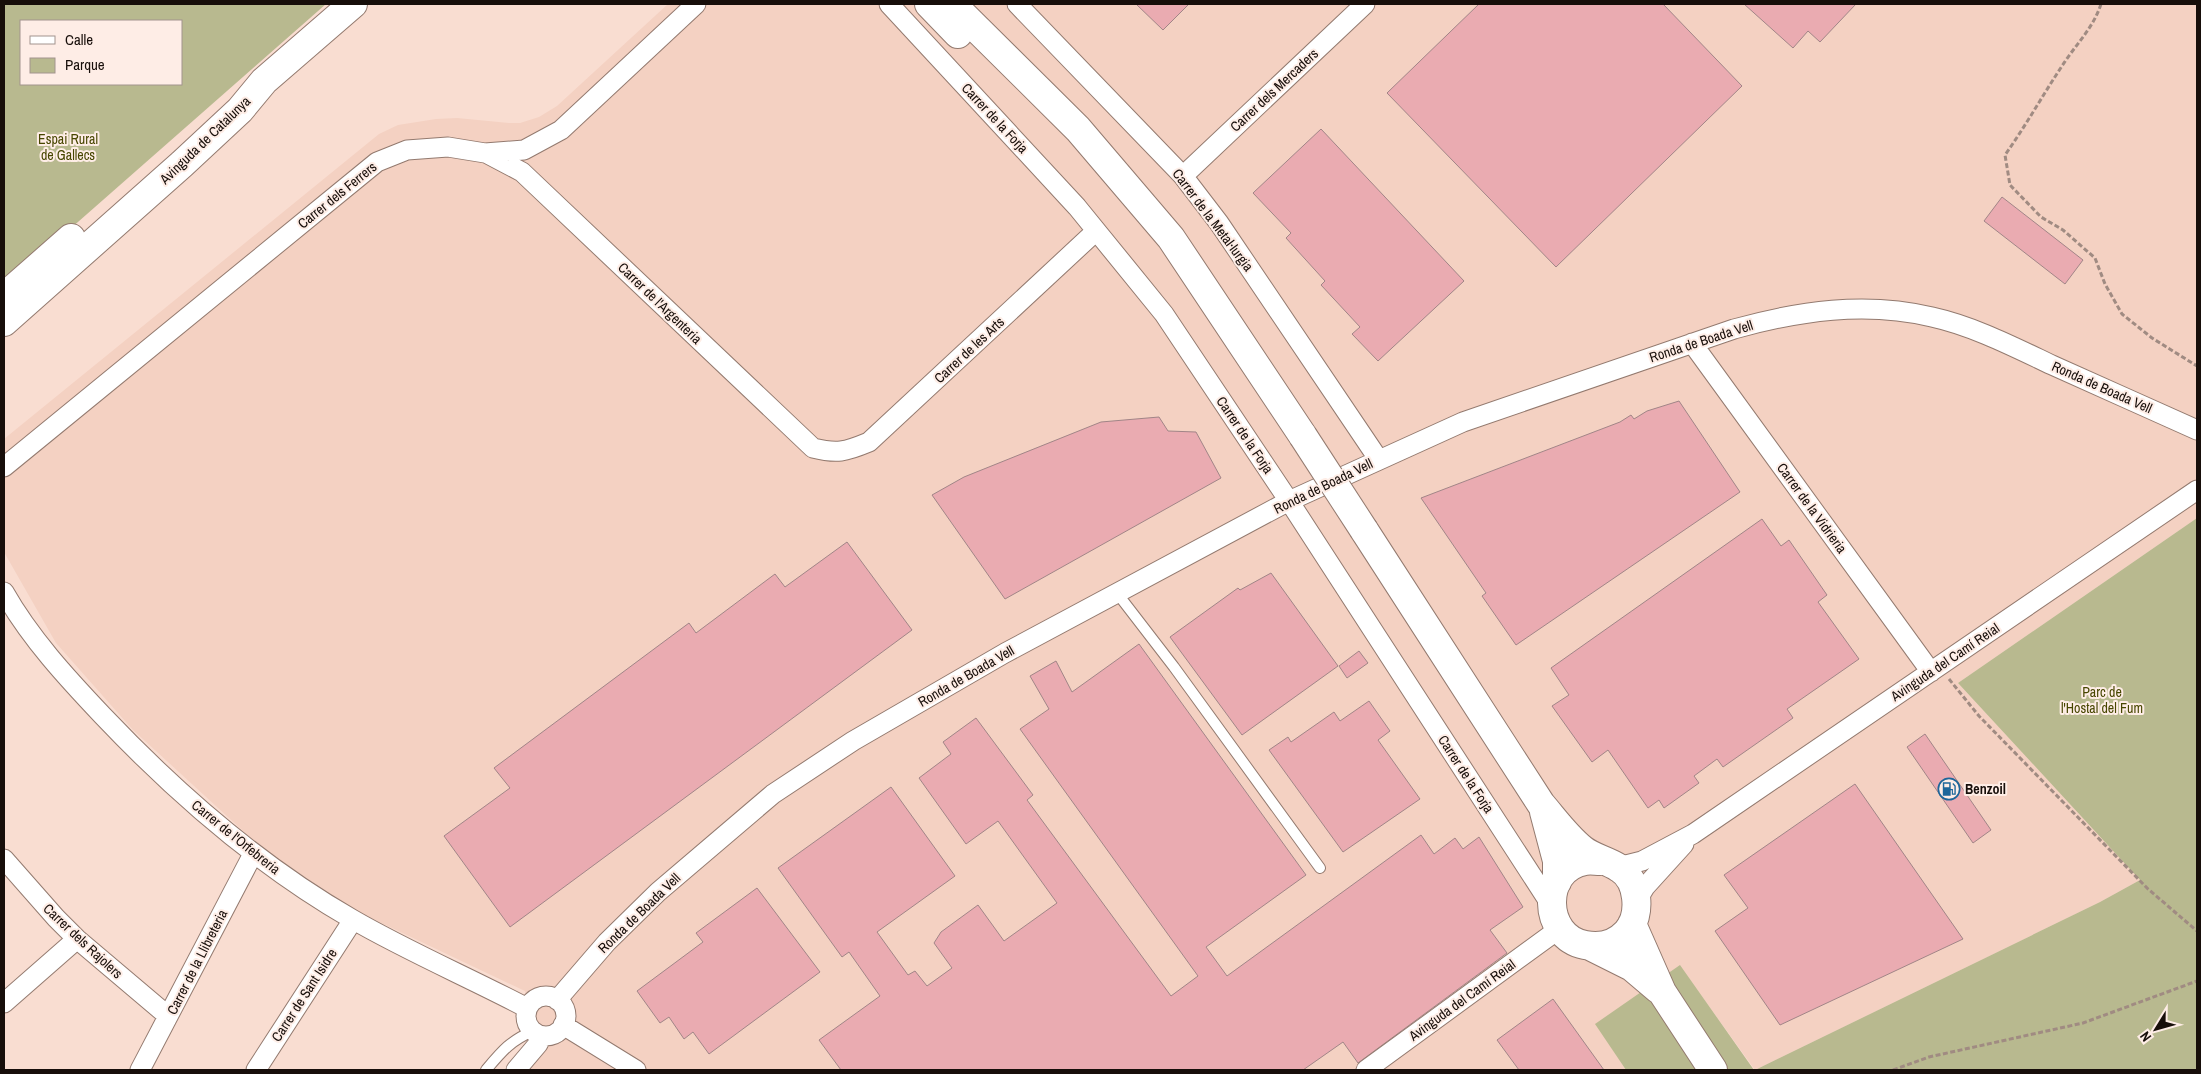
<svg xmlns="http://www.w3.org/2000/svg" width="2201" height="1074" viewBox="0 0 2201 1074" font-family="'Archivo Narrow',sans-serif">
<style>
.built{fill:#f4d1c2}
.green{fill:#b8b98f;fill-rule:evenodd}
.building{fill:#eaabb1;stroke:#a18587}
.lines{fill:none;stroke-linecap:round;stroke-linejoin:round}
.lane-casing{stroke:#937a6f;stroke-width:12}
.street-casing{stroke:#937a6f;stroke-width:21}
.secondary-casing{stroke:#937a6f;stroke-width:30}
.path{stroke:#a08b82;stroke-width:3;stroke-dasharray:5 2.5;stroke-linecap:butt}
.lane{stroke:#fff;stroke-width:10}
.street{stroke:#fff;stroke-width:19}
.secondary{stroke:#fff;stroke-width:28}
.secondary-bridge-casing{stroke:#937a6f;stroke-width:30;stroke-linecap:butt}
.secondary-bridge{stroke:#fff;stroke-width:28}
.labels{text-anchor:middle;dominant-baseline:central;stroke-width:4;stroke-linejoin:round;paint-order:stroke}
.street-label{font-size:14px;fill:#170e0a;stroke:#feede6}
.park-label{font-size:14px;fill:#474600;stroke:#feede6}
.poi-label{font-size:14px;font-weight:bold;fill:#170e0a;stroke:#feede6;text-anchor:start}
</style>
<rect width="100%" height="100%" fill="#f9ddd1"/>
<path class="built" d="M 668,4 L 2197,4 L 2197,518 L 1958,683 L 2140,880 L 2100,902 L 1755,1070 L 1680,966 L 1596,1024 L 1626,1070 L 526,1070 L 543,1048 L 525,991 L 354,910 L 264,850 L 133,730 L 56,643 L 4,552 L 4,439 L 379,134 L 398,125 L 436,119 L 457,118 L 509,123 L 520,123 L 539,117 L 557,106 Z"/>
<path class="green" d="M 4,4 L 326,4 L 4,287 ZM 21,21 L 181,21 L 181,84 L 21,84 Z
M 2197,518 L 2197,1070 L 1755,1070 L 2100,902 L 2140,880 L 1958,683 Z
M 1680,965 L 1754,1070 L 1626,1070 L 1595,1024 Z"/>
<path class="building" d="M 1136,4 L 1189,4 L 1163,30 Z
M 1479,4 L 1663,4 L 1742,86 L 1556,267 L 1387,93 Z
M 1744,4 L 1856,4 L 1820,42 L 1808,31 L 1793,48 Z
M 1321,129 L 1464,281 L 1378,361 L 1352,334 L 1360,327 L 1321,285 L 1325,281 L 1286,238 L 1291,233 L 1253,193 Z
M 2002,197 L 2083,260 L 2065,284 L 1984,221 Z
M 1679,401 L 1740,492 L 1516,645 L 1482,596 L 1486,593 L 1421,498 L 1620,422 L 1631,415 L 1634,419 L 1647,411 Z
M 1159,417 L 1168,431 L 1196,432 L 1221,478 L 1005,599 L 932,495 L 964,477 L 1101,422 Z
M 1762,519 L 1781,546 L 1789,540 L 1827,595 L 1818,602 L 1859,659 L 1787,709 L 1793,718 L 1723,767 L 1717,759 L 1694,776 L 1699,783 L 1664,808 L 1659,800 L 1648,808 L 1608,750 L 1592,762 L 1552,706 L 1569,695 L 1551,668 Z
M 847,542 L 912,630 L 510,927 L 444,836 L 510,788 L 494,768 L 689,623 L 696,633 L 775,574 L 785,587 Z
M 1271,573 L 1338,666 L 1242,735 L 1170,637 L 1238,588 L 1240,590 Z
M 1139,644 L 1306,875 L 1206,947 L 1227,976 L 1421,835 L 1434,854 L 1455,838 L 1463,849 L 1479,837 L 1523,907 L 1490,930 L 1507,953 L 1358,1063 L 1343,1042 L 1303,1070 L 841,1070 L 819,1040 L 880,996 L 849,952 L 842,957 L 778,868 L 891,787 L 955,876 L 877,932 L 908,975 L 915,971 L 927,986 L 952,968 L 934,943 L 941,932 L 978,905 L 1004,941 L 1057,903 L 998,821 L 966,844 L 919,778 L 951,754 L 943,742 L 976,718 L 1033,795 L 1027,800 L 1171,996 L 1198,976 L 1020,729 L 1049,709 L 1030,676 L 1056,661 L 1072,692 Z
M 1359,651 L 1368,663 L 1347,678 L 1339,666 Z
M 1369,701 L 1390,731 L 1378,740 L 1420,799 L 1343,852 L 1269,750 L 1288,737 L 1291,742 L 1334,712 L 1340,721 Z
M 1925,734 L 1991,830 L 1973,843 L 1907,747 Z
M 1855,784 L 1963,939 L 1780,1025 L 1715,931 L 1748,908 L 1724,875 Z
M 757,888 L 820,972 L 709,1054 L 693,1032 L 684,1039 L 669,1017 L 660,1023 L 637,991 L 703,942 L 696,933 Z
M 1553,999 L 1604,1070 L 1519,1070 L 1497,1040 Z"/>
<g class="lines">
<g class="lane-casing">
<path id="lane" d="M 1117,593 L 1174,667 L 1320,868
M 486,1070 C 502,1051 510,1041 533,1031"/>
</g>
<g class="street-casing">
<path id="street" d="M 889,4 L 1077,207 L 1164,314 L 1289,501 L 1551,905
M 1017,4 L 1183,176 L 1219,223 L 1379,460
M 486,153 L 522,172 L 813,448 C 837,454 845,452 869,442 L 1096,231
M 1183,176 L 1365,4
M 1692,343 L 1931,672
M 4,467 L 377,162 L 407,150 L 448,147 L 485,153 L 524,150 L 561,130 L 696,4
M 4,592 C 30,638 67,678 103,716 C 177,794 258,865 352,919 C 407,951 470,978 527,1008
M 4,859 L 56,918 L 77,939 L 168,1016
M 1618,867 L 1642,861 L 1693,834 L 2197,490
M 1636,902 L 1645,887 L 1684,844
M526 1016a20 20 0 1 1 40 0a20 20 0 1 1-40 0Z
M 557,1000 L 607,942 L 658,892 L 773,794 L 853,741 L 1005,653 L 1289,501 L 1463,422 L 1734,329 C 1799,311 1865,301 1932,317 C 1973,326 2014,347 2052,365 C 2100,387 2149,408 2197,430
M 4,1003 L 77,939
M 563,1025 L 636,1070
M 140,1070 L 253,854
M 256,1070 L 353,920
M 516,1070 L 538,1044 L 542,1036
M 1366,1070 L 1559,929"/>
</g>
<g class="secondary-casing">
<path id="secondary" d="M 929,4 L 958,34
M 952,4 L 1078,129 L 1171,238 L 1303,436
M 4,297 L 71,238
M 4,322 L 182,164 L 240,110 L 264,81 L 353,4
M 1364,530 L 1541,804 C 1554,819 1566,836 1582,849 C 1593,858 1607,860 1619,868 C 1639,880 1642,915 1627,932 C 1616,944 1600,948 1585,945 C 1542,937 1540,869 1585,861 C 1590,860 1595,861 1600,861
M 1544,812 L 1557,861 L 1557,882
M 1632,924 L 1662,992 L 1713,1070
M 1592,947 L 1632,967 L 1658,989"/>
</g>
<path class="path" d="M 2101,4 C 2094,26 2079,41 2066,60 C 2045,91 2027,124 2005,155 L 2010,185 L 2041,217 L 2063,230 L 2095,258 L 2105,284 L 2122,314 L 2152,338 L 2197,366
M 1949,679 L 1979,716 L 2148,889 L 2197,931
M 1893,1070 L 1929,1057 L 2083,1023 L 2197,981"/>
<use href="#lane" class="lane"/>
<use href="#street" class="street"/>
<use href="#secondary" class="secondary"/>
<g class="secondary-bridge-casing">
<path id="secondary-bridge" d="M 1303,436 L 1364,530"/>
</g>
<use href="#secondary-bridge" class="secondary-bridge"/>
</g>
<defs>
<g id="fuel-ring" transform="scale(1.125)"><circle r="9.5" fill="#feede6" stroke="#1d669a" stroke-width="1.5"/><path d="M-5.5-6h7V0h2V4h1.3V-2.5L3-4.5l.8-.8L6-3V5H2.5V1h-1V6h-7ZM-4.2-4.7v3.2H.2V-4.7Z" fill="#1d669a"/></g>
</defs>
<g fill-rule="evenodd">
<use href="#fuel-ring" x="1949" y="789"/>
</g>
<g class="labels">
<g class="street-label">
<text transform="translate(1274 90) rotate(-43)">Carrer dels Mercaders</text>
<text transform="translate(995 118) rotate(47)">Carrer de la Forja</text>
<text transform="translate(205 140) rotate(-44)">Avinguda de Catalunya</text>
<text transform="translate(337 195) rotate(-39)">Carrer dels Ferrers</text>
<text transform="translate(1213 220) rotate(53)">Carrer de la Metal·lurgia</text>
<text transform="translate(660 303) rotate(44)">Carrer de l'Argenteria</text>
<text transform="translate(1701 341) rotate(-18)">Ronda de Boada Vell</text>
<text transform="translate(969 350) rotate(-43)">Carrer de les Arts</text>
<text transform="translate(2102 387) rotate(24)">Ronda de Boada Vell</text>
<text transform="translate(1245 435) rotate(56)">Carrer de la Forja</text>
<text transform="translate(1323 486) rotate(-26)">Ronda de Boada Vell</text>
<text transform="translate(1812 508) rotate(54)">Carrer de la Vidrieria</text>
<text transform="translate(1945 662) rotate(-34)">Avinguda del Camí Reial</text>
<text transform="translate(966 676) rotate(-30)">Ronda de Boada Vell</text>
<text transform="translate(1466 774) rotate(57)">Carrer de la Forja</text>
<text transform="translate(236 837) rotate(39)">Carrer de l'Orfebreria</text>
<text transform="translate(639 913) rotate(-44)">Ronda de Boada Vell</text>
<text transform="translate(83 941) rotate(43)">Carrer dels Rajolers</text>
<text transform="translate(197 962) rotate(-63)">Carrer de la Llibreteria</text>
<text transform="translate(304 995) rotate(-57)">Carrer de Sant Isidre</text>
<text transform="translate(1462 1000) rotate(-36)">Avinguda del Camí Reial</text>
</g>
<g class="park-label">
<text x="68" y="139">Espai Rural<tspan x="68" dy="16">de Gallecs</tspan></text>
<text x="2102" y="692">Parc de<tspan x="2102" dy="16">l'Hostal del Fum</tspan></text>
</g>
<g class="poi-label">
<text x="1965" y="789">Benzoil</text>
</g>
</g>
<rect width="2201" height="1074" fill="none" stroke="#170e0a" stroke-width="10"/>
<rect x="20" y="20" width="162" height="65" fill="#feede6" stroke="#a2948e"/>
<rect x="30" y="36" width="25" height="8" fill="#ffffff" stroke="#a2948e"/>
<text x="65" y="45" font-size="15" fill="#170e0a">Calle</text>
<rect x="30" y="58" width="25" height="15" fill="#b8b98f" stroke="#a2948e"/>
<text x="65" y="70" font-size="15" fill="#170e0a">Parque</text>
<g transform="translate(2156 1029) rotate(233)" stroke="#feede6" stroke-width="4" paint-order="stroke">
<path d="M0-4L9 19L0 12L-9 19Z" fill="#170e0a"/>
<text y="-8" font-size="14" font-weight="bold" text-anchor="middle" fill="#170e0a">N</text>
</g>
</svg>
